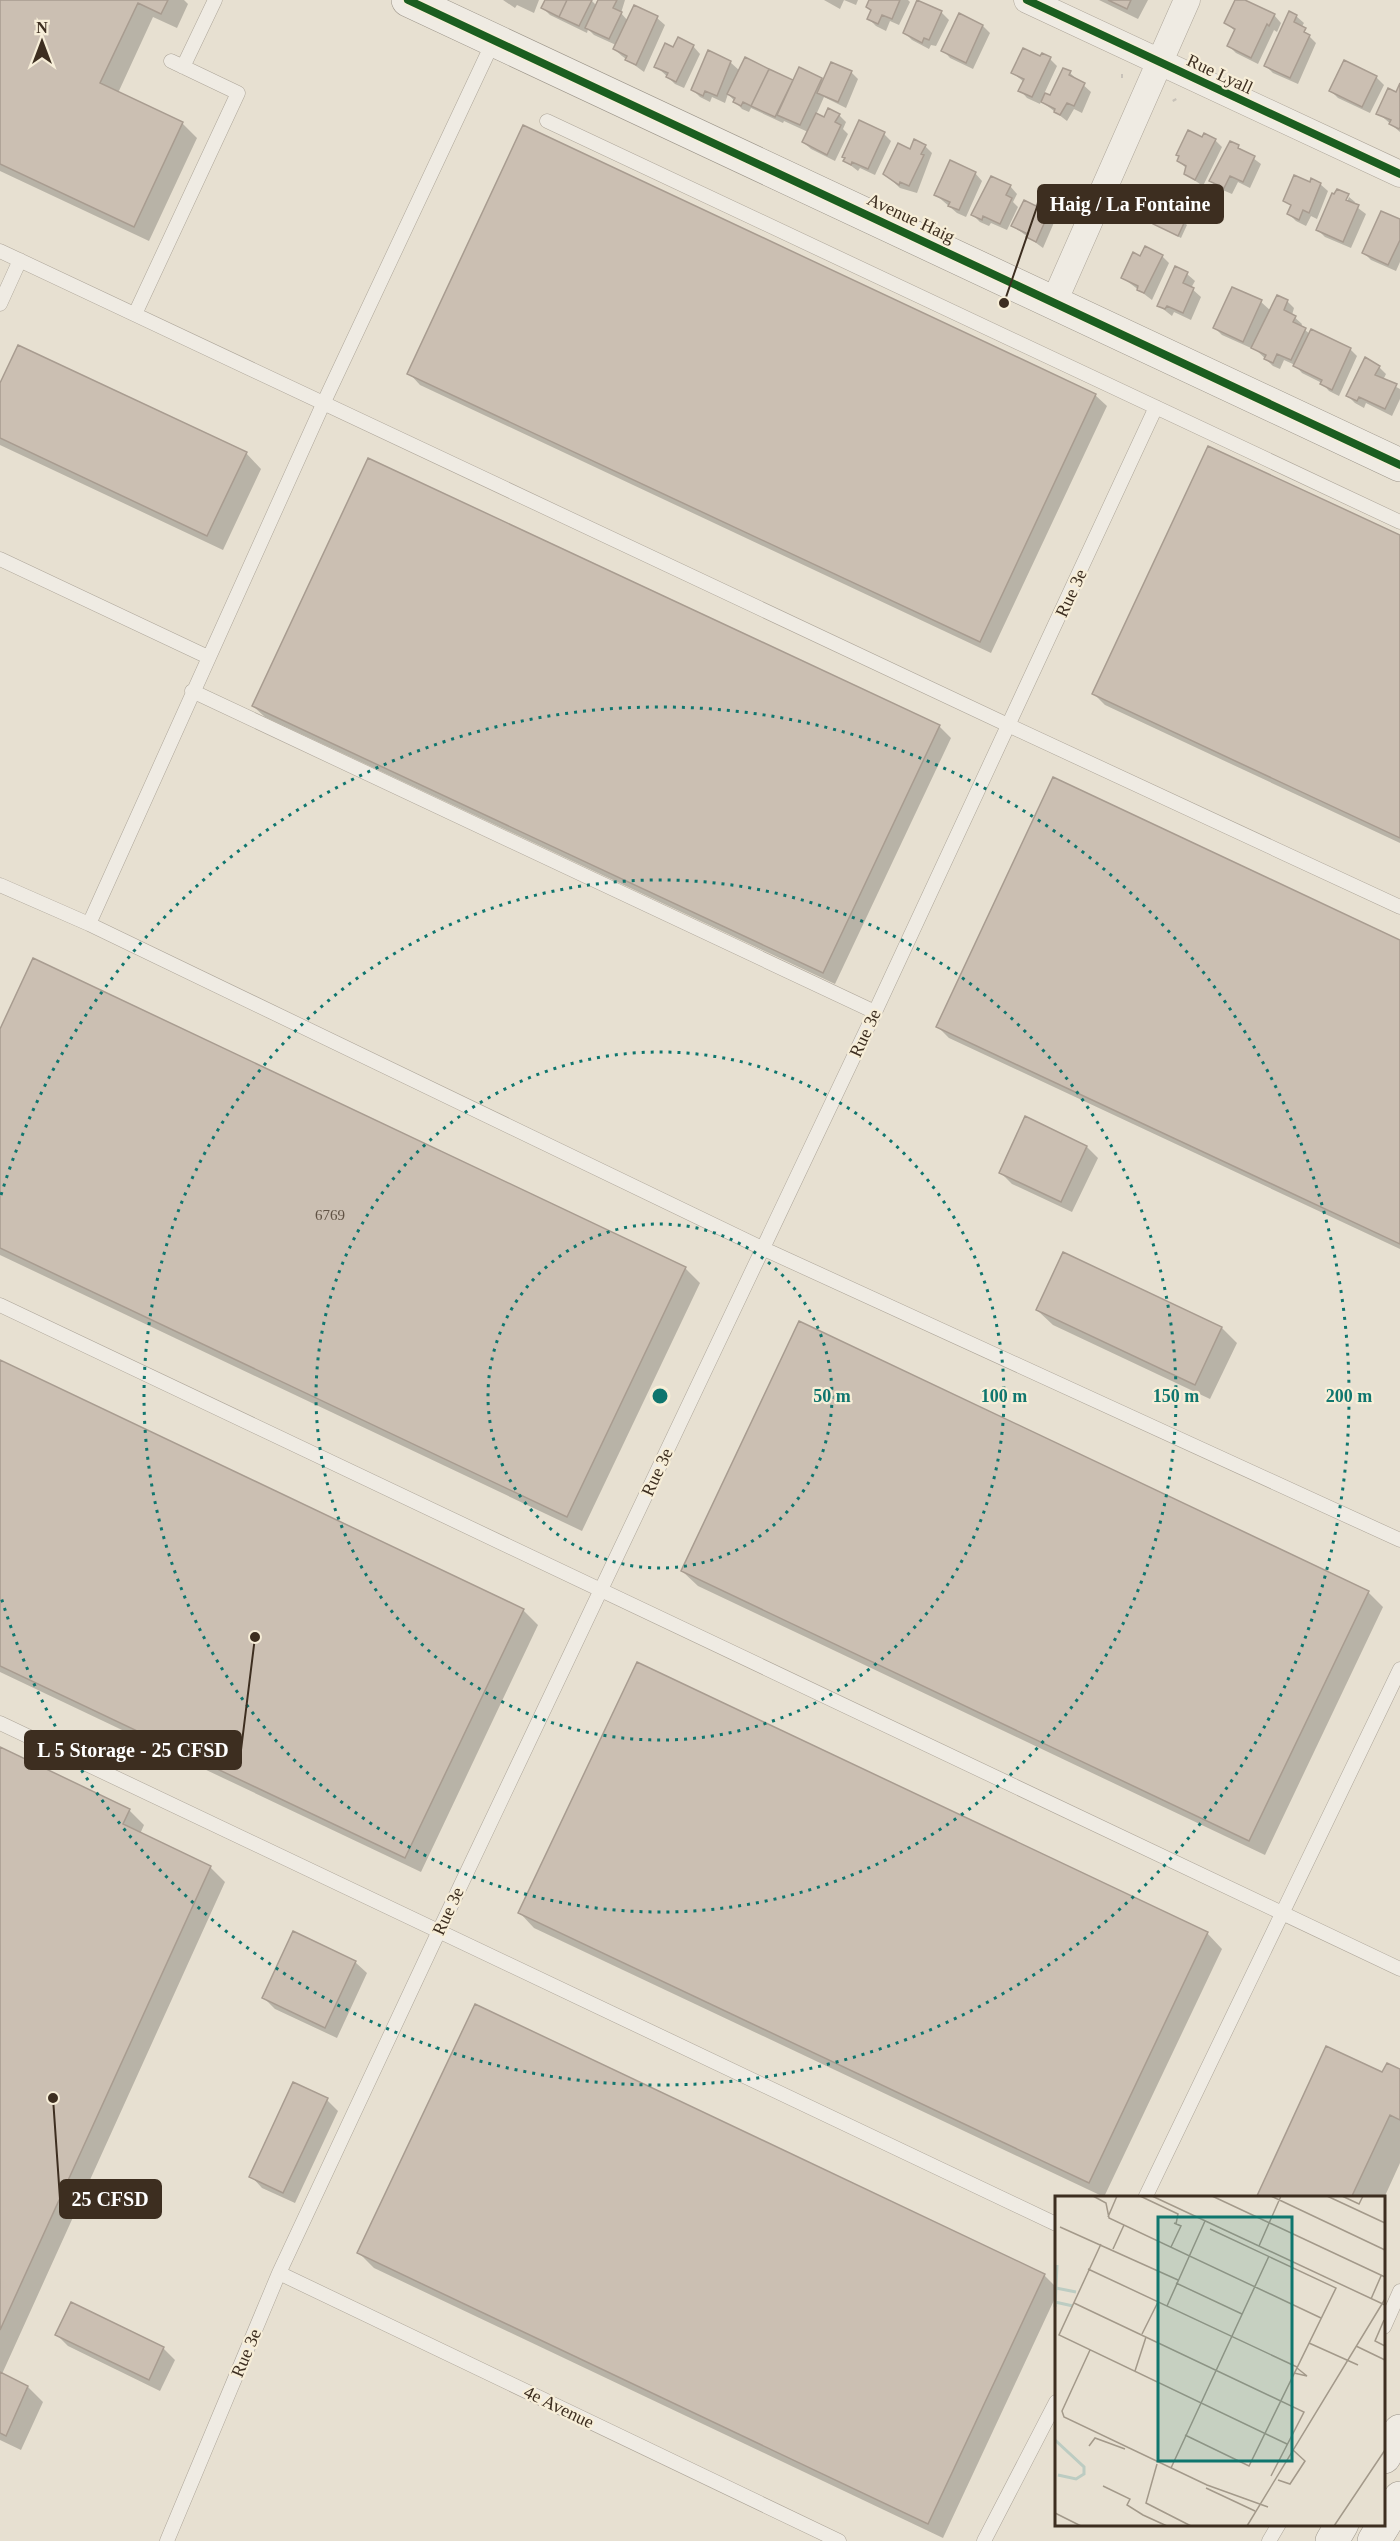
<svg xmlns="http://www.w3.org/2000/svg" width="1400" height="2541" viewBox="0 0 1400 2541" font-family="'Times New Roman',serif">
<style>
.shadow{fill:#0003}
.building{fill:#cbbfb2;stroke:#a89c90;stroke-width:1.5}
.lines{fill:none;stroke-linecap:round;stroke-linejoin:round}
.lane-casing{stroke:#ada599;stroke-width:15}
.street-casing{stroke:#ada599;stroke-width:27}
.secondary-casing{stroke:#9c958a;stroke-width:34}
.path{stroke:#c8c2b9;stroke-width:4;stroke-dasharray:4.5 3;stroke-linecap:butt}
.lane{stroke:#efebe3;stroke-width:14}
.street{stroke:#efebe3;stroke-width:26}
.secondary{stroke:#efebe3;stroke-width:33}
.cycleway-casing{stroke:#f7eed8;stroke-width:11}
.cycleway{stroke:#1b5e20;stroke-width:8}
.ring{fill:none;stroke:#0f766e;stroke-width:3;stroke-dasharray:3 6}
.labels{text-anchor:middle;dominant-baseline:central;stroke-width:4.5;stroke-linejoin:round;paint-order:stroke}
.number-label{font-size:15px;fill:#605244}
.street-label{font-size:18px;fill:#3d2e20;stroke:#f7eed8}
.inset-river{fill:none;stroke:#bcccc2;stroke-width:3}
.inset-road{fill:none;stroke:#a3998a;stroke-width:1.5}
.view{fill:#0f766e;fill-opacity:0.15;stroke:#0f766e;stroke-width:3}
.inset-edge{fill:none;stroke:#3d2e20;stroke-width:3}
.centre{fill:#0f766e;stroke:#f7eed8;stroke-width:3}
.ring-label{font-size:18px;text-anchor:middle;font-weight:bold;fill:#0f766e;stroke:#f7eed8;stroke-width:4.5;stroke-linejoin:round;paint-order:stroke}
.leader{fill:none;stroke:#3d2e20;stroke-width:2}
.callout-dot{fill:#3d2e20;stroke:#f7eed8;stroke-width:2}
.callout{fill:#3d2e20;stroke:#3d2e20;stroke-width:2}
.callout-label{font-size:20px;text-anchor:middle;font-weight:bold;fill:#fff}
</style>
<rect width="100%" height="100%" fill="#e7e0d1"/>
<path class="shadow" d="M 0,0 L 184,0 L 188,4 L 177,28 L 153,17 L 118,93 L 182,123 L 197,138 L 149,241 L 0,171 Z
M 503,0 L 539,0 L 534,13 L 517,5 L 515,8 Z
M 547,0 L 591,0 L 597,6 L 600,0 L 625,0 L 621,13 L 628,21 L 635,7 L 657,18 L 665,25 L 644,72 L 622,56 L 614,49 L 616,45 L 594,35 L 588,29 L 587,33 L 550,15 L 543,8 Z
M 824,0 L 858,0 L 856,5 L 844,0 L 840,9 Z
M 870,0 L 908,0 L 910,2 L 899,25 L 890,21 L 886,31 L 876,26 L 869,19 L 872,12 L 867,7 Z
M 1099,0 L 1148,0 L 1138,19 Z
M 1237,0 L 1274,15 L 1281,23 L 1277,32 L 1274,30 L 1258,64 L 1236,53 L 1229,46 L 1236,32 L 1226,23 Z
M 941,12 L 949,20 L 936,46 L 931,45 L 929,49 L 912,40 L 905,33 Z
M 960,15 L 983,26 L 990,33 L 973,69 L 950,58 L 943,50 Z
M 1296,16 L 1304,23 L 1301,28 L 1316,43 L 1298,84 L 1273,73 L 1266,66 Z
M 693,46 L 700,54 L 684,88 L 675,84 L 656,66 L 674,49 Z
M 1041,58 L 1050,59 L 1057,66 L 1044,94 L 1051,97 L 1070,73 L 1091,92 L 1082,113 L 1074,109 L 1067,121 L 1041,101 L 1040,104 L 1027,98 L 1020,90 L 1024,82 L 1013,73 Z
M 746,59 L 793,82 L 821,79 L 824,81 L 851,72 L 858,79 L 846,108 L 824,97 L 816,115 L 824,119 L 839,115 L 846,122 L 843,129 L 848,134 L 835,161 L 811,149 L 803,142 L 808,132 L 784,121 L 783,123 L 751,108 L 749,112 L 742,109 L 728,94 L 725,103 L 712,97 L 710,102 L 700,97 L 693,90 L 730,62 L 740,71 Z
M 1376,77 L 1384,85 L 1370,113 L 1338,98 L 1331,91 Z
M 1400,87 L 1400,132 L 1378,113 L 1397,94 Z
M 884,134 L 891,141 L 875,175 L 860,168 L 858,171 L 845,161 Z
M 1203,139 L 1215,140 L 1222,147 L 1203,186 L 1185,174 L 1187,169 L 1179,161 Z
M 925,146 L 932,153 L 917,193 L 900,188 L 885,174 L 910,151 Z
M 1238,147 L 1261,164 L 1250,188 L 1238,182 L 1232,194 L 1218,188 L 1211,181 Z
M 975,173 L 982,181 L 966,217 L 957,213 L 936,195 Z
M 1310,184 L 1320,184 L 1328,191 L 1317,219 L 1311,216 L 1306,226 L 1296,221 L 1289,214 L 1292,207 L 1285,200 Z
M 1010,186 L 1017,194 L 1013,202 L 1018,207 L 1007,230 L 991,223 L 989,226 L 980,222 L 973,215 Z
M 1338,191 L 1349,196 L 1346,196 L 1342,206 L 1345,207 L 1349,197 L 1355,202 L 1354,205 L 1366,214 L 1351,248 L 1325,237 L 1318,230 L 1333,195 L 1335,196 Z
M 1052,204 L 1059,211 L 1043,248 L 1013,226 L 1037,208 Z
M 1400,221 L 1400,262 L 1396,271 L 1371,260 L 1364,253 Z
M 1184,222 L 1187,225 L 1181,238 L 1155,224 Z
M 1162,256 L 1169,263 L 1152,300 L 1123,278 Z
M 1175,268 L 1187,274 L 1195,281 L 1191,288 L 1201,297 L 1191,320 L 1174,312 L 1172,316 L 1158,305 Z
M 1287,301 L 1294,308 L 1292,315 L 1302,324 L 1301,327 L 1310,334 L 1350,349 L 1357,356 L 1339,396 L 1329,391 L 1322,383 L 1302,373 L 1295,365 L 1284,360 L 1280,369 L 1273,366 L 1252,346 L 1251,348 L 1222,335 L 1215,328 L 1261,302 L 1271,311 Z
M 1379,367 L 1386,374 L 1383,380 L 1400,389 L 1400,399 L 1392,416 L 1366,403 L 1364,408 L 1355,403 L 1348,396 Z
M 409,373 L 1095,395 L 1107,406 L 991,653 L 420,385 Z
M 0,386 L 246,453 L 261,469 L 223,550 L 0,445 Z
M 1400,537 L 1400,843 L 1105,705 L 1094,694 Z
M 253,706 L 939,726 L 951,738 L 835,984 L 265,717 Z
M 1400,942 L 1400,1249 L 949,1038 L 938,1027 Z
M 0,1032 L 685,1268 L 700,1283 L 582,1531 L 0,1255 Z
M 1087,1147 L 1098,1158 L 1072,1212 L 1012,1184 L 1000,1172 Z
M 1064,1254 L 1222,1328 L 1237,1343 L 1210,1399 L 1053,1325 L 1037,1310 Z
M 0,1362 L 523,1610 L 538,1625 L 421,1872 L 0,1672 Z
M 682,1571 L 1368,1592 L 1383,1607 L 1265,1855 L 698,1586 Z
M 0,1749 L 129,1810 L 144,1825 L 140,1834 L 210,1867 L 225,1882 L 2,2374 L 28,2387 L 43,2402 L 21,2450 L 0,2440 Z
M 519,1912 L 1207,1933 L 1222,1949 L 1104,2197 L 534,1928 Z
M 355,1962 L 367,1973 L 337,2038 L 275,2009 L 264,1998 Z
M 1400,2071 L 1400,2163 L 1384,2198 L 1258,2198 L 1383,2074 Z
M 327,2100 L 338,2111 L 295,2203 L 262,2188 L 251,2176 Z
M 359,2253 L 1044,2275 L 1056,2287 L 1056,2296 L 943,2538 L 374,2268 Z
M 71,2304 L 164,2349 L 175,2360 L 160,2391 L 68,2346 L 57,2335 Z"/>
<path class="building" d="M 0,0 L 168,0 L 161,14 L 138,3 L 100,83 L 183,122 L 134,227 L 0,164 Z
M 545,0 L 567,0 L 559,17 L 541,8 Z
M 567,0 L 592,0 L 579,26 L 559,17 Z
M 598,0 L 617,0 L 613,8 L 622,12 L 609,39 L 585,28 Z
M 869,0 L 900,0 L 892,19 L 882,15 L 878,24 L 867,19 L 871,10 L 866,7 Z
M 917,0 L 942,11 L 929,40 L 924,38 L 922,43 L 903,33 Z
M 1108,0 L 1131,0 L 1127,9 Z
M 1235,0 L 1245,0 L 1275,14 L 1269,26 L 1267,24 L 1251,58 L 1227,46 L 1235,29 L 1224,23 Z
M 634,5 L 658,16 L 636,65 L 625,60 L 627,56 L 613,49 Z
M 1289,11 L 1297,15 L 1294,22 L 1306,28 L 1304,32 L 1310,35 L 1290,78 L 1264,66 Z
M 959,13 L 983,25 L 966,63 L 941,51 Z
M 678,37 L 694,45 L 676,82 L 666,77 L 668,73 L 654,67 L 665,43 L 673,47 Z
M 1023,48 L 1040,56 L 1042,53 L 1051,57 L 1032,97 L 1018,91 L 1024,79 L 1011,73 Z
M 708,50 L 731,61 L 717,96 L 705,91 L 703,96 L 691,90 Z
M 745,57 L 769,69 L 751,106 L 743,102 L 741,106 L 733,102 L 735,98 L 727,94 Z
M 1344,60 L 1377,76 L 1362,107 L 1329,91 Z
M 831,62 L 852,71 L 838,102 L 817,93 Z
M 799,67 L 822,78 L 800,125 L 777,115 Z
M 1063,68 L 1071,71 L 1069,75 L 1085,83 L 1074,106 L 1067,103 L 1060,115 L 1054,112 L 1055,109 L 1041,102 L 1045,93 L 1050,95 Z
M 769,69 L 793,80 L 775,117 L 751,106 Z
M 1400,83 L 1400,127 L 1399,129 L 1389,124 L 1391,120 L 1376,114 L 1388,88 L 1396,92 Z
M 828,108 L 840,114 L 835,122 L 841,125 L 827,155 L 802,142 L 816,113 L 824,117 Z
M 859,120 L 885,132 L 868,169 L 852,162 L 851,165 L 843,161 L 845,158 L 842,157 Z
M 523,125 L 1096,394 L 980,642 L 407,374 Z
M 1188,130 L 1202,137 L 1204,133 L 1216,139 L 1195,180 L 1184,174 L 1186,166 L 1177,161 L 1179,156 L 1176,155 Z
M 914,139 L 926,145 L 921,154 L 924,155 L 909,186 L 900,182 L 899,185 L 883,174 L 898,143 L 910,149 Z
M 1230,141 L 1239,145 L 1238,148 L 1255,156 L 1243,182 L 1230,176 L 1224,188 L 1209,181 Z
M 950,160 L 976,172 L 959,210 L 948,206 L 950,202 L 934,195 Z
M 1294,175 L 1310,182 L 1311,178 L 1321,183 L 1309,213 L 1303,210 L 1299,220 L 1287,214 L 1291,205 L 1283,201 Z
M 991,176 L 1011,185 L 1006,195 L 1012,198 L 1000,224 L 983,216 L 982,220 L 971,215 Z
M 1337,189 L 1349,194 L 1346,200 L 1359,205 L 1343,242 L 1316,230 L 1332,193 L 1334,194 Z
M 1040,197 L 1053,203 L 1036,242 L 1026,237 L 1028,234 L 1011,226 L 1024,200 L 1036,206 Z
M 1160,209 L 1185,221 L 1178,236 L 1153,224 Z
M 1381,211 L 1400,219 L 1400,240 L 1388,265 L 1362,253 Z
M 1145,246 L 1163,255 L 1144,293 L 1137,290 L 1138,286 L 1121,278 L 1133,252 L 1140,256 Z
M 1175,266 L 1188,272 L 1183,283 L 1194,288 L 1183,313 L 1167,306 L 1165,309 L 1157,306 Z
M 1232,287 L 1262,300 L 1243,342 L 1213,328 Z
M 1277,295 L 1288,300 L 1284,310 L 1296,316 L 1293,322 L 1306,328 L 1291,360 L 1277,354 L 1273,363 L 1264,359 L 1266,355 L 1251,348 Z
M 1311,329 L 1351,348 L 1332,390 L 1320,384 L 1322,380 L 1293,366 Z
M 18,345 L 247,452 L 207,536 L 0,438 L 0,383 Z
M 1365,357 L 1380,366 L 1375,375 L 1397,384 L 1385,409 L 1359,397 L 1357,401 L 1346,396 Z
M 1208,446 L 1400,535 L 1400,838 L 1092,694 Z
M 368,458 L 940,725 L 823,973 L 252,706 Z
M 1053,777 L 1400,940 L 1400,1244 L 936,1027 Z
M 33,958 L 686,1267 L 567,1517 L 0,1248 L 0,1029 Z
M 1025,1116 L 1087,1146 L 1061,1202 L 999,1173 Z
M 1063,1252 L 1222,1327 L 1195,1385 L 1036,1310 Z
M 799,1321 L 1369,1591 L 1249,1841 L 681,1571 Z
M 0,1360 L 524,1609 L 405,1858 L 0,1666 Z
M 637,1662 L 1208,1932 L 1089,2183 L 518,1913 Z
M 0,1747 L 130,1809 L 123,1824 L 211,1866 L 0,2330 Z
M 293,1931 L 356,1961 L 325,2028 L 262,1998 Z
M 475,2004 L 1045,2274 L 928,2524 L 357,2253 Z
M 1326,2046 L 1382,2072 L 1387,2063 L 1400,2069 L 1400,2120 L 1390,2115 L 1351,2198 L 1256,2198 Z
M 293,2082 L 328,2098 L 283,2193 L 249,2177 Z
M 71,2302 L 164,2347 L 149,2380 L 55,2335 Z
M 0,2372 L 28,2386 L 6,2436 L 0,2433 Z"/>
<g class="lines">
<g class="lane-casing">
<path id="lane" d="M 183,67 L 215,0
M 547,121 L 1400,522
M 0,251 L 1010,726 L 1400,907
M 0,304 L 20,260
M 135,314 L 238,93 L 171,61
M 0,559 L 208,657
M 192,691 L 875,1012
M 0,885 L 89,924 L 762,1248 L 1400,1540
M 89,924 L 324,402 L 494,40
M 0,1305 L 1400,1969
M 0,1723 L 1056,2224
M 1145,2198 L 1400,1669
M 279,2273 L 839,2541
M 1384,2327 L 1400,2291
M 167,2541 L 279,2273 L 439,1931 L 875,1012 L 1156,407
M 984,2541 L 1056,2402
M 1269,2541 L 1279,2524"/>
</g>
<g class="street-casing">
<path id="street" d="M 1027,0 L 1400,174
M 1054,302 L 1187,0"/>
</g>
<g class="secondary-casing">
<path id="secondary" d="M 408,0 L 1400,465
M 1384,2457 L 1400,2431
M 1332,2541 L 1342,2524
M 1374,2541 L 1400,2498"/>
</g>
<path class="path" d="M 1121,76 L 1123,76
M 1174,99 L 1175,101"/>
<use href="#lane" class="lane"/>
<use href="#street" class="street"/>
<use href="#secondary" class="secondary"/>
<g class="cycleway-casing">
<path id="cycleway" d="M 408,0 L 1400,465
M 1027,0 L 1400,174"/>
</g>
<use href="#cycleway" class="cycleway"/>
</g>
<g class="ring">
<circle cx="660" cy="1396" r="172"/>
<circle cx="660" cy="1396" r="344"/>
<circle cx="660" cy="1396" r="516"/>
<path d="M1 1195A689 689 0 1 1 1 1597"/>
</g>
<g class="labels">
<g class="number-label">
<text x="330" y="1215">6769</text>
</g>
<g class="street-label">
<text transform="translate(1220 74) rotate(25)">Rue Lyall</text>
<text transform="translate(911 218) rotate(25)">Avenue Haig</text>
<text transform="translate(1071 593) rotate(-65)">Rue 3e</text>
<text transform="translate(865 1033) rotate(-65)">Rue 3e</text>
<text transform="translate(657 1472) rotate(-65)">Rue 3e</text>
<text transform="translate(448 1911) rotate(-65)">Rue 3e</text>
<text transform="translate(246 2353) rotate(-67)">Rue 3e</text>
<text transform="translate(559 2407) rotate(26)">4e Avenue</text>
</g>
</g>
<g transform="translate(1055 2196)">
<rect width="330" height="330" fill="#e7e0d1"/>
<path class="inset-river" d="M 1,92 L 21,96M 0,106 L 18,110M 0,111 L 2,69M 0,244 L 29,271 L 29,278 L 21,283 L 3,279"/>
<path class="inset-road" d="M 38,0 L 51,7 L 54,22 L 266,122M 85,0 L 123,18 L 121,28M 97,0 L 330,109M 157,0 L 330,81M 216,0 L 330,54M 272,0 L 330,27M 287,0 L 304,8 L 308,0M 53,21 L 62,0M 5,31 L 123,84M 46,48 L 4,139 L 232,248M 204,50 L 226,0M 116,51 L 126,30 L 119,27M 58,53 L 69,29M 33,73 L 242,171M 121,87 L 187,118M 316,103 L 326,80M 19,107 L 249,216 L 216,280M 112,110 L 150,25M 329,124 L 320,145 L 330,150M 87,138 L 103,106M 254,147 L 303,169M 301,150 L 330,164M 35,154 L 7,215 L 9,221 L 152,289 L 213,311M 80,175 L 91,141M 239,177 L 252,180 L 242,172M 130,239 L 194,270 L 281,92 L 155,33M 34,250 L 40,242 L 70,253M 102,268 L 91,307 L 136,330M 116,272 L 214,60M 223,284 L 235,288 L 250,265 L 238,254M 48,290 L 75,303 L 72,309 L 88,319 L 112,330M 151,292 L 200,315M 0,317 L 26,330M 192,330 L 330,103M 279,330 L 330,254"/>
<path class="view" d="M 103,21 L 237,21 L 237,265 L 103,265 Z"/>
<rect width="330" height="330" class="inset-edge"/>
</g>
<circle cx="660" cy="1396" r="9" class="centre"/>
<g class="ring-label">
<text x="832" y="1402">50 m</text>
<text x="1004" y="1402">100 m</text>
<text x="1176" y="1402">150 m</text>
<text x="1349" y="1402">200 m</text>
</g>
<path class="leader" d="M1004 303L1038 204M255 1637L241 1750M53 2098L60 2199"/>
<g class="callout-dot">
<circle cx="1004" cy="303" r="6"/>
<circle cx="255" cy="1637" r="6"/>
<circle cx="53" cy="2098" r="6"/>
</g>
<g class="callout">
<rect x="1038" y="185" width="185" height="38" rx="6"/>
<rect x="25" y="1731" width="216" height="38" rx="6"/>
<rect x="60" y="2180" width="101" height="38" rx="6"/>
</g>
<g class="callout-label">
<text x="1130" y="211">Haig / La Fontaine</text>
<text x="133" y="1757">L 5 Storage - 25 CFSD</text>
<text x="110" y="2206">25 CFSD</text>
</g>
<g transform="translate(42 42)" stroke="#f7eed8" stroke-width="4.5" paint-order="stroke">
<path d="M0-4.5L10 22L0 15L-10 22Z" fill="#3d2e20"/>
<text y="-9" font-size="16" font-weight="bold" text-anchor="middle" fill="#3d2e20">N</text>
</g>
</svg>
